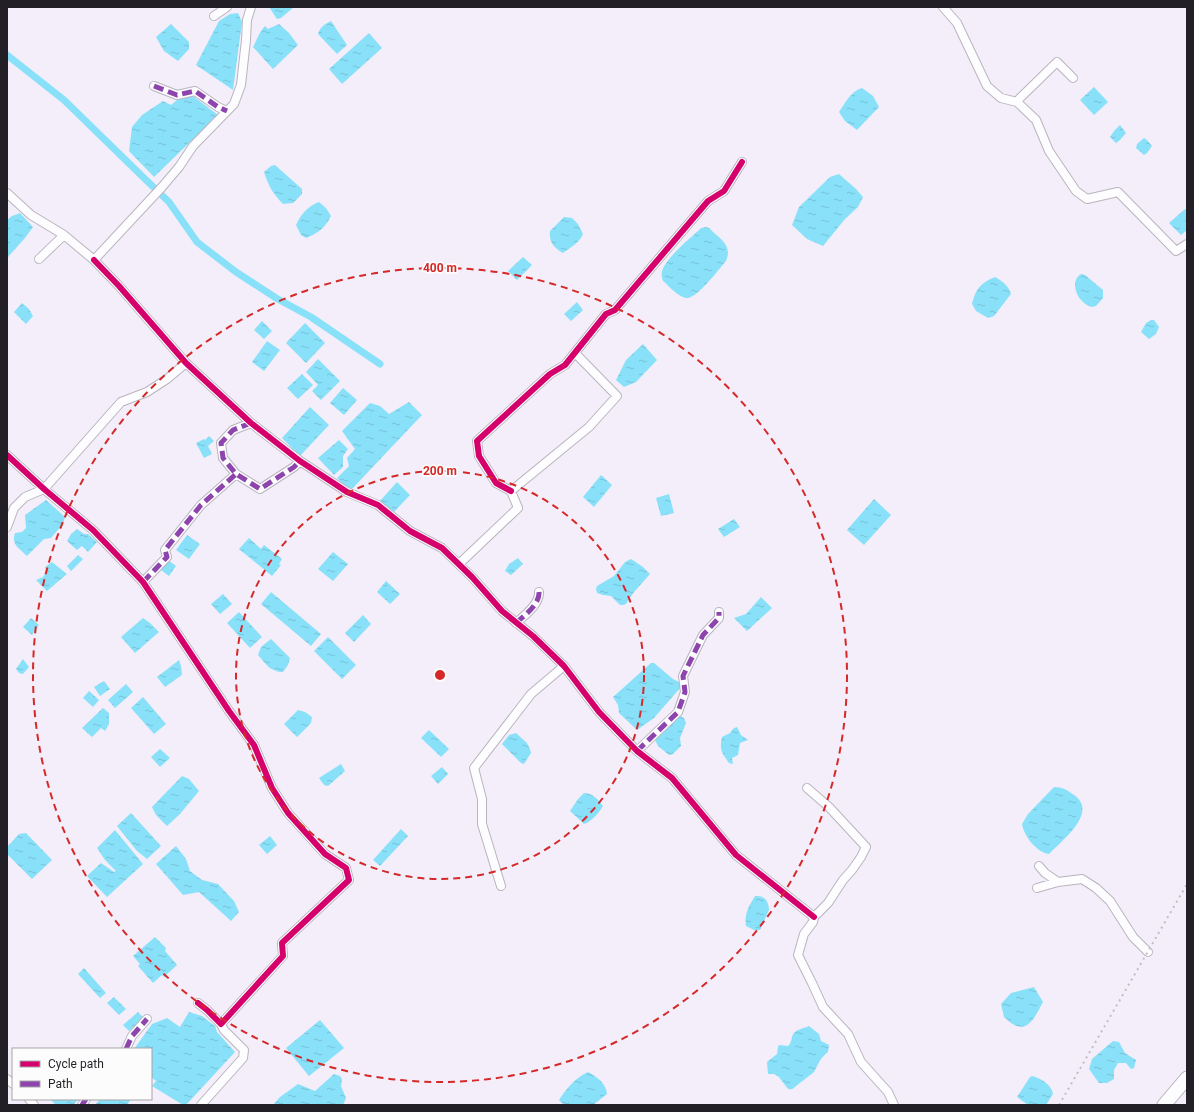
<svg xmlns="http://www.w3.org/2000/svg" width="1194" height="1112" viewBox="0 0 1194 1112" font-family="Roboto,sans-serif">
<style>
.water{fill:url(#water-ripples)}
.lines{fill:none;stroke-linecap:round;stroke-linejoin:round}
.canal{stroke:#89e1f9;stroke-width:7}
.minor-casing{stroke:#b9b5be;stroke-width:10}
.trunk-casing{stroke:#b9b5be;stroke-width:15}
.minor{stroke:#fdfcfe;stroke-width:8}
.trunk{stroke:#fdfcfe;stroke-width:13}
.rail{stroke:#c0bec2;stroke-width:2;stroke-dasharray:2 4;stroke-linecap:butt}
.quiet{stroke:#8e44ad;stroke-width:5;stroke-dasharray:10 5;stroke-linecap:butt}
.cycleway-casing{stroke:#fcfcfc;stroke-width:8}
.cycleway{stroke:#d6006c;stroke-width:6}
.ring{fill:none;stroke:#d62828;stroke-width:2;stroke-dasharray:7 5}
.centre{fill:#d62828;stroke:#fcfcfc;stroke-width:2}
.ring-label{font-size:12px;text-anchor:middle;font-weight:bold;fill:#d62828;stroke:#fcfcfc;stroke-width:3.5;stroke-linejoin:round;paint-order:stroke}
</style>
<defs>
<pattern id="water-ripples" width="26" height="14" patternUnits="userSpaceOnUse"><rect width="26" height="14" fill="#89e1f9"/><path d="M2 4q2-2 4 0t4 0M15 11q2-2 4 0t4 0" fill="none" stroke="#76c1d5"/></pattern>
</defs>
<rect width="100%" height="100%" fill="#f3eef9"/>
<path class="water" d="M 269,7 L 294,7 L 281,18 L 277,19 Z
M 238,13 L 242,22 L 233,90 L 196,65 L 219,21 L 230,14 Z
M 331,21 L 347,45 L 337,54 L 318,34 C 320,27 325,24 331,21 Z
M 171,24 L 189,42 L 189,49 L 178,61 L 164,51 L 156,37 Z
M 279,24 L 289,33 L 298,45 L 273,69 L 253,47 C 257,40 259,32 265,26 L 268,29 Z
M 369,33 L 382,48 L 342,84 L 329,69 Z
M 1094,87 L 1108,102 L 1094,115 L 1080,100 Z
M 862,88 L 873,96 L 879,107 L 857,130 L 845,121 L 839,112 C 845,103 851,91 862,88 Z
M 193,96 L 218,115 L 154,177 L 129,151 L 132,127 L 142,115 L 163,101 L 171,105 L 177,100 Z
M 1120,125 L 1126,133 L 1120,140 L 1116,143 L 1110,137 L 1114,131 Z
M 1144,138 L 1147,140 L 1152,146 L 1147,153 L 1144,155 L 1136,148 L 1137,144 Z
M 275,165 L 302,189 L 302,194 L 293,203 L 283,204 C 273,194 268,185 264,172 L 271,166 Z
M 839,174 L 856,189 L 863,197 L 858,207 L 845,219 L 823,246 L 807,239 L 792,225 L 799,207 L 830,177 Z
M 319,202 L 326,208 L 331,216 C 326,227 317,234 306,238 L 301,235 L 296,225 C 301,214 308,206 319,202 Z
M 1185,209 L 1187,211 L 1187,230 L 1181,235 L 1169,223 Z
M 20,213 L 33,227 L 25,238 L 7,258 L 7,220 L 12,216 Z
M 564,217 L 572,218 L 578,224 L 583,234 C 579,243 571,247 563,253 C 554,247 549,243 550,231 Z
M 706,227 L 709,228 C 720,239 733,245 726,261 C 719,269 696,300 686,298 C 677,296 670,287 663,281 C 662,278 661,275 662,272 C 664,260 689,239 698,231 L 701,228 Z
M 523,257 L 532,265 L 517,280 L 508,271 Z
M 1081,274 L 1085,275 L 1103,290 L 1103,298 L 1096,306 L 1091,307 C 1089,306 1085,304 1083,302 C 1075,295 1071,280 1081,274 Z
M 995,277 C 1002,281 1009,286 1011,294 L 994,316 L 988,318 L 976,311 L 972,304 C 976,289 980,283 995,277 Z
M 577,302 L 583,310 L 571,321 L 564,314 Z
M 22,303 L 29,309 L 33,316 L 26,324 L 14,312 Z
M 1151,320 L 1154,320 L 1159,327 L 1156,334 L 1149,339 L 1141,332 L 1146,323 Z
M 262,321 L 272,331 L 264,339 L 254,330 Z
M 305,323 L 325,343 L 306,363 L 286,343 Z
M 267,341 L 280,350 L 264,371 L 252,362 Z
M 643,344 L 657,360 L 636,382 L 624,387 L 616,380 L 626,360 Z
M 318,359 L 340,381 L 321,400 L 312,391 L 318,385 L 306,372 Z
M 302,374 L 313,385 L 298,399 L 287,388 Z
M 343,388 L 357,400 L 344,415 L 330,403 Z
M 409,402 L 422,415 L 350,491 L 337,478 L 349,466 L 347,458 L 355,449 L 342,431 L 370,403 L 380,406 L 389,414 Z
M 310,407 L 329,425 L 300,456 L 282,438 Z
M 209,436 L 214,441 L 208,446 L 212,454 L 204,458 L 196,443 L 204,439 L 205,440 Z
M 339,440 L 348,449 L 343,456 L 343,467 L 334,475 L 318,458 Z
M 601,475 L 612,485 L 594,507 L 583,497 Z
M 397,482 L 410,495 L 393,513 L 380,501 Z
M 669,494 L 674,513 L 661,516 L 656,498 Z
M 874,499 L 891,515 L 864,545 L 847,530 Z
M 46,500 L 65,517 L 63,524 L 51,538 L 44,539 L 27,556 C 19,548 11,545 15,533 L 22,532 L 26,528 L 25,515 Z
M 734,519 L 740,527 L 724,537 L 718,529 Z
M 77,529 L 84,534 L 88,534 L 97,542 L 88,552 L 82,546 L 77,550 L 67,541 L 71,534 Z
M 187,535 L 200,544 L 189,559 L 176,550 Z
M 249,538 L 261,549 L 264,545 L 282,559 L 279,564 L 281,565 L 272,576 L 239,549 Z
M 333,552 L 348,564 L 333,581 L 318,569 Z
M 78,555 L 83,559 L 71,571 L 67,566 Z
M 518,558 L 523,564 L 511,575 L 505,571 L 509,564 Z
M 631,559 L 643,567 L 650,574 L 634,592 L 626,604 L 623,605 L 620,605 L 611,596 L 603,595 L 597,593 L 596,589 L 597,586 L 614,576 L 625,562 Z
M 168,560 L 176,566 L 169,576 L 161,570 Z
M 52,562 L 67,574 L 47,591 L 36,580 L 43,577 L 46,572 L 45,567 Z
M 386,581 L 400,594 L 390,604 L 377,592 Z
M 271,592 L 321,634 L 311,646 L 261,604 Z
M 223,594 L 232,604 L 220,614 L 211,604 Z
M 761,597 L 772,608 L 747,631 L 734,618 L 746,614 Z
M 239,612 L 262,637 L 250,648 L 227,623 Z
M 363,615 L 371,624 L 354,642 L 345,633 Z
M 31,618 L 39,625 L 32,635 L 23,627 Z
M 143,618 L 150,623 L 159,632 L 135,653 L 121,637 Z
M 328,637 L 356,665 L 342,679 L 314,651 Z
M 271,639 L 290,658 L 288,665 L 283,672 C 270,672 266,664 258,655 L 261,647 Z
M 23,659 L 29,667 L 23,674 L 19,673 L 16,669 Z
M 179,660 L 181,666 L 182,675 L 165,687 L 157,677 Z
M 651,663 L 654,663 L 673,679 L 679,682 L 681,687 L 654,718 L 637,730 L 619,713 L 618,705 L 613,697 Z
M 104,681 L 110,689 L 100,696 L 94,687 Z
M 126,684 L 133,692 L 115,708 L 108,700 Z
M 89,691 L 99,700 L 93,707 L 83,698 Z
M 143,697 L 166,724 L 154,734 L 131,708 Z
M 103,708 L 109,713 L 109,724 L 105,731 L 101,728 L 92,737 L 82,728 Z
M 298,710 L 305,712 L 312,717 L 311,723 L 297,737 L 284,724 Z
M 680,716 L 684,718 L 686,723 L 680,738 L 681,746 L 673,754 L 669,755 L 658,746 L 655,740 L 656,737 Z
M 737,727 L 741,735 L 748,740 L 740,743 L 738,755 L 732,758 L 733,764 L 729,763 C 722,753 719,750 722,737 L 730,733 L 734,728 Z
M 429,730 L 449,749 L 441,757 L 421,738 Z
M 516,733 L 527,743 L 530,749 L 531,753 L 524,764 L 521,763 L 502,744 L 509,735 Z
M 160,749 L 170,758 L 160,767 L 151,757 Z
M 341,764 L 345,771 L 328,786 L 324,785 L 319,778 Z
M 442,767 L 448,774 L 438,784 L 431,776 Z
M 182,776 L 189,779 L 199,791 L 180,814 L 167,826 L 156,815 L 152,807 Z
M 1054,787 C 1063,787 1067,790 1074,795 C 1099,812 1062,841 1049,854 C 1036,852 1024,836 1022,824 L 1028,814 Z
M 584,793 C 592,793 598,799 603,806 C 599,813 592,821 584,824 L 570,811 L 578,799 Z
M 131,813 L 161,846 L 147,859 L 137,851 L 117,826 Z
M 401,829 L 408,836 L 380,866 L 373,860 Z
M 115,830 L 143,864 L 107,897 L 87,876 L 101,863 L 114,872 L 116,871 L 105,860 L 97,848 Z
M 26,833 L 52,860 L 32,879 L 7,854 L 7,847 L 19,834 Z
M 270,836 L 277,845 L 267,854 L 259,845 Z
M 176,846 L 186,859 L 190,871 L 202,880 L 218,884 L 234,901 L 239,912 L 231,921 L 199,892 L 183,895 L 156,864 Z
M 755,896 C 764,895 769,901 769,910 L 760,930 L 754,930 L 746,926 C 744,914 749,906 755,896 Z
M 155,937 L 166,948 L 165,951 L 177,965 L 164,977 L 162,975 L 153,983 L 138,966 L 140,964 L 133,956 Z
M 84,968 L 106,993 L 100,998 L 78,974 Z
M 1034,987 L 1043,1002 C 1038,1011 1030,1031 1017,1026 C 1012,1025 1008,1020 1004,1017 L 1001,1004 L 1011,993 Z
M 114,997 L 126,1009 L 119,1015 L 107,1003 Z
M 138,1012 L 144,1018 L 129,1031 L 123,1025 Z
M 189,1012 L 202,1016 L 215,1026 L 217,1032 L 235,1052 L 186,1105 L 183,1105 L 152,1086 L 156,1081 L 151,1077 L 151,1049 L 134,1049 L 152,1024 L 167,1018 L 180,1027 Z
M 320,1020 L 344,1048 L 309,1076 L 286,1048 Z
M 809,1026 L 819,1034 L 821,1041 L 829,1045 L 828,1052 C 820,1058 819,1063 814,1072 C 813,1073 796,1086 794,1088 C 791,1090 792,1089 788,1089 L 779,1077 L 774,1074 L 768,1074 L 767,1062 L 777,1054 L 778,1047 L 779,1045 L 788,1046 C 791,1043 791,1041 792,1037 C 794,1029 803,1029 809,1026 Z
M 1113,1041 L 1119,1042 L 1125,1053 L 1136,1060 L 1134,1068 L 1131,1069 L 1126,1063 L 1118,1063 L 1114,1070 L 1114,1079 L 1107,1083 L 1099,1083 L 1089,1069 L 1092,1059 Z
M 588,1072 C 597,1077 606,1083 607,1094 L 593,1105 L 564,1105 L 559,1100 C 566,1089 576,1077 588,1072 Z
M 334,1074 L 340,1076 L 342,1079 L 341,1086 L 346,1098 L 343,1105 L 273,1105 L 280,1097 L 298,1084 L 315,1091 Z
M 1032,1076 C 1041,1078 1052,1085 1053,1094 L 1046,1105 L 1028,1105 L 1017,1097 L 1030,1077 Z
M 50,1099 L 79,1099 L 73,1105 L 56,1105 Z
M 100,1099 L 131,1099 L 127,1105 L 95,1105 Z"/>
<g class="lines">
<path class="canal" d="M 7,55 L 64,100 L 145,179 L 169,202 L 197,242 L 236,272 L 276,298 L 311,317 L 380,364"/>
<g class="minor-casing">
<path id="minor" d="M 943,7 L 957,23 L 987,86 L 1001,98 L 1017,102 L 1036,120 L 1049,151 L 1076,191 L 1087,199 L 1118,192 L 1176,251 L 1187,244
M 214,16 L 227,7
M 154,86 L 177,95 L 195,91 L 218,107 L 227,111
M 1017,102 L 1020,98 L 1057,62 L 1073,78
M 7,193 L 31,215 L 64,235 L 94,260 L 162,187 L 179,167 L 193,146 L 234,104 L 241,85 L 246,40 L 247,20 L 251,7
M 39,259 L 64,235
M 94,260 L 119,286 L 186,363 L 251,423 L 300,461 L 347,492 L 378,505 L 410,531 L 442,548 L 472,577 L 502,611 L 533,636 L 564,666 L 599,712 L 637,751 L 672,778 L 736,855 L 814,917
M 251,423 L 233,430 L 221,443 L 223,458 L 236,474 L 260,489 L 294,467 L 300,461
M 7,455 L 44,489 L 93,530 L 143,582 L 229,711 L 254,745 L 272,788 L 288,813 L 325,854 L 346,868 L 349,880 L 282,943 L 283,956 L 221,1024 L 207,1010 L 198,1003
M 511,491 L 496,483 L 479,456 L 477,441 L 550,374 L 565,365 L 606,314 L 615,310 L 708,201 L 724,191 L 742,162
M 7,527 L 14,508 L 25,497 L 44,489 L 121,402 L 147,392 L 167,379 L 186,363
M 459,564 L 518,508 L 511,491 L 589,427 L 617,396 L 575,353
M 143,582 L 167,557 L 165,550 L 201,505 L 236,474
M 516,623 C 524,616 540,604 539,592
M 637,751 L 678,712 L 685,692 L 683,676 L 703,635 L 719,618 L 719,612
M 807,788 L 829,807 L 866,847 L 861,857 L 852,870 L 843,880 L 828,903 L 814,917 L 813,922 L 804,934 L 798,955 L 812,983 L 823,1007 L 848,1034 L 861,1062 L 888,1092 L 894,1105
M 1039,866 L 1045,873 L 1058,882
M 501,886 L 482,824 L 482,799 L 474,768 L 531,694 L 564,666
M 1037,888 L 1058,882 L 1082,879 L 1096,888 L 1110,901 L 1133,937 L 1148,952
M 126,1049 L 132,1036 L 147,1019
M 7,1079 L 13,1084
M 29,1099 L 34,1105
M 82,1105 L 86,1099
M 201,1105 L 243,1058 L 244,1050 L 224,1030 L 221,1024"/>
</g>
<g class="trunk-casing">
<path id="trunk" d="M 1164,1105 L 1187,1078"/>
</g>
<use href="#minor" class="minor"/>
<use href="#trunk" class="trunk"/>
<path class="rail" d="M 1059,1105 L 1187,884"/>
<path class="quiet" d="M 154,86 L 177,95 L 195,91 L 218,107 L 227,111
M 251,423 L 233,430 L 221,443 L 223,458 L 236,474 L 260,489 L 294,467 L 300,461
M 143,582 L 167,557 L 165,550 L 201,505 L 236,474
M 516,623 C 524,616 540,604 539,592
M 637,751 L 678,712 L 685,692 L 683,676 L 703,635 L 719,618 L 719,612
M 126,1049 L 132,1036 L 147,1019
M 82,1105 L 86,1099"/>
<g class="cycleway-casing">
<path id="cycleway" d="M 94,260 L 119,286 L 186,363 L 251,423 L 300,461 L 347,492 L 378,505 L 410,531 L 442,548 L 472,577 L 502,611 L 533,636 L 564,666 L 599,712 L 637,751 L 672,778 L 736,855 L 814,917
M 7,455 L 44,489 L 93,530 L 143,582 L 229,711 L 254,745 L 272,788 L 288,813 L 325,854 L 346,868 L 349,880 L 282,943 L 283,956 L 221,1024 L 207,1010 L 198,1003
M 511,491 L 496,483 L 479,456 L 477,441 L 550,374 L 565,365 L 606,314 L 615,310 L 708,201 L 724,191 L 742,162"/>
</g>
<use href="#cycleway" class="cycleway"/>
</g>
<g class="ring">
<circle cx="440" cy="675" r="204"/>
<circle cx="440" cy="675" r="407"/>
</g>
<circle cx="440" cy="675" r="6" class="centre"/>
<g class="ring-label">
<text x="440" y="272">400 m</text>
<text x="440" y="475">200 m</text>
</g>
<rect width="1194" height="1112" fill="none" stroke="#221f27" stroke-width="16"/>
<rect x="12" y="1048" width="140" height="52" fill="#fcfcfc" stroke="#a5a4a7"/>
<rect x="20" y="1061" width="20" height="6" fill="#d6006c" stroke="#a5a4a7"/>
<text x="48" y="1068" font-size="12" fill="#221f27">Cycle path</text>
<rect x="20" y="1081" width="20" height="6" fill="#8e44ad" stroke="#a5a4a7"/>
<text x="48" y="1088" font-size="12" fill="#221f27">Path</text>
</svg>
